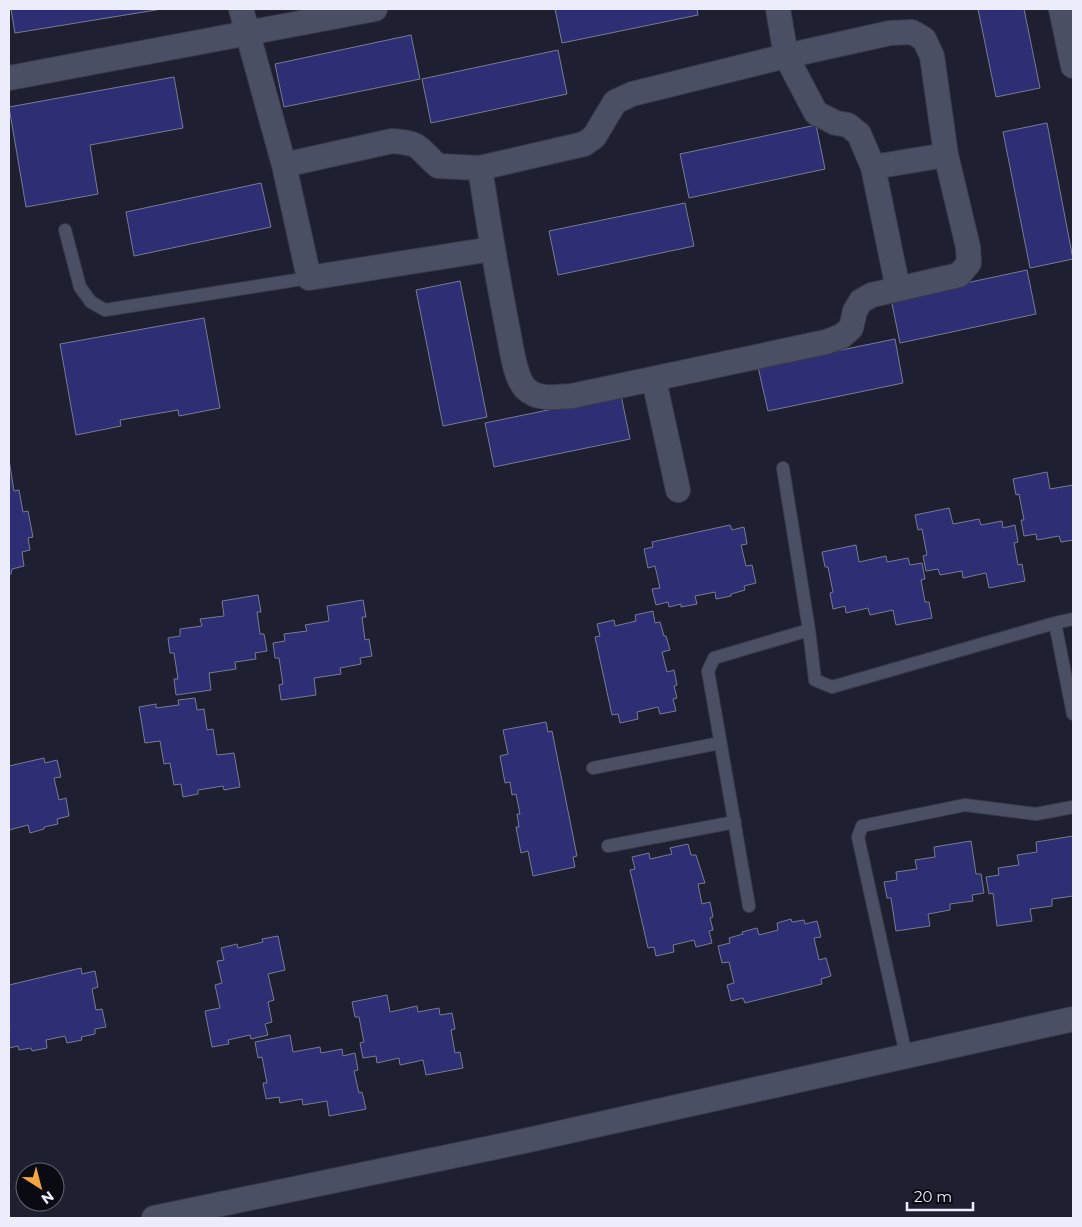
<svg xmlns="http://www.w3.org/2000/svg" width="1082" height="1227" viewBox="0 0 1082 1227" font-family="Montserrat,sans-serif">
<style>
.building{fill:#2d2e73;stroke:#777b92}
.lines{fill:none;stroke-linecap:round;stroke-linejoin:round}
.service-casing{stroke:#3a3b4a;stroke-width:14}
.minor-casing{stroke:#3a3b4a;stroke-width:26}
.service{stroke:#4b4f63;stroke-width:12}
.minor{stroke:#4b4f63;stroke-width:24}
</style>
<rect width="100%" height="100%" fill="#1e2032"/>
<path class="building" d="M 11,9 L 162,9 L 15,33 Z
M 555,9 L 697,9 L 698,15 L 562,43 Z
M 978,9 L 1024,9 L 1040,88 L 996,97 Z
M 411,35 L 420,79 L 284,107 L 275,64 Z
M 558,50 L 567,94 L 431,123 L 422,79 Z
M 174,77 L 183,128 L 90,145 L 98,194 L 26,207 L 9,107 Z
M 1047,123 L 1073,259 L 1030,268 L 1003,132 Z
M 816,125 L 825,169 L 689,198 L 680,154 Z
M 261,183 L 271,227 L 134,256 L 126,212 Z
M 685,203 L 694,246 L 558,275 L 549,231 Z
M 1027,270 L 1036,314 L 900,343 L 891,299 Z
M 460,281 L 487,417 L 443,426 L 416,290 Z
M 204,318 L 220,408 L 179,416 L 178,410 L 120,420 L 121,426 L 76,435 L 60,344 Z
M 895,339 L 903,383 L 768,411 L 758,367 Z
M 621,395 L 630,439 L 494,467 L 485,423 Z
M 9,460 L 14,491 L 19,490 L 23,512 L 28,511 L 33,537 L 28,538 L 30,550 L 22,552 L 24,566 L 12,569 L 11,574 L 9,574 Z
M 1047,472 L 1050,489 L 1073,485 L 1073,540 L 1061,542 L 1059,536 L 1037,540 L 1036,534 L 1024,536 L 1021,520 L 1024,520 L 1019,494 L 1016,495 L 1013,479 Z
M 949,508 L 953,524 L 979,519 L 981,525 L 1002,521 L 1003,528 L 1015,525 L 1018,542 L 1014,543 L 1018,565 L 1022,564 L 1025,581 L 989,588 L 986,573 L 963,578 L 962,571 L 940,575 L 938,569 L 926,571 L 923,556 L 927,555 L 922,529 L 918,530 L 915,515 Z
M 730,525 L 732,530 L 744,527 L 747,544 L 741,545 L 746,566 L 752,565 L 756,583 L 744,586 L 745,590 L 731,594 L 731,596 L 716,599 L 715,592 L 695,596 L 697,604 L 681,607 L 681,604 L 669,607 L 668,602 L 656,605 L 652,589 L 660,588 L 655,566 L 648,568 L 644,549 L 653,547 L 652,542 Z
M 856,545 L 859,562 L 886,556 L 887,562 L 908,558 L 910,565 L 922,563 L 925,579 L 921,580 L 925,602 L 929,602 L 932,618 L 896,625 L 893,610 L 870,615 L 868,608 L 846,613 L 845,606 L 833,609 L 830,593 L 833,592 L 828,567 L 825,567 L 822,552 Z
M 258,595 L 261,612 L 257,612 L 260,634 L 264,634 L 267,651 L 255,653 L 256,659 L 235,662 L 236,669 L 209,673 L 211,690 L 176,695 L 174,679 L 178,679 L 174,653 L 170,653 L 168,638 L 180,636 L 180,629 L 202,626 L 200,619 L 224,616 L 222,601 Z
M 363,600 L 366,617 L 362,617 L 365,640 L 369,639 L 372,656 L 360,658 L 361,664 L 340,668 L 341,674 L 314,678 L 316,695 L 281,700 L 279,685 L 283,684 L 279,658 L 275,658 L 273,643 L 285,641 L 284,634 L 307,631 L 305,625 L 329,621 L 327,606 Z
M 653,611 L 655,623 L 660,622 L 664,636 L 666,636 L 670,650 L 662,652 L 667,672 L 674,670 L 677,685 L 674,686 L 677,698 L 673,699 L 676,711 L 660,714 L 658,707 L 637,712 L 638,719 L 620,723 L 618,714 L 612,715 L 595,637 L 600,636 L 597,624 L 614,620 L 615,626 L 636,621 L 635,615 Z
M 195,698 L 197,710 L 204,709 L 207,730 L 213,729 L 217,755 L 234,753 L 240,787 L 224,790 L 223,786 L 198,790 L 198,794 L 183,797 L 181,784 L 174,785 L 170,763 L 164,764 L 160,741 L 145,743 L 139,707 L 156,704 L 156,708 L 179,705 L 178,700 Z
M 546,722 L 548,732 L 552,731 L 577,856 L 573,857 L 575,867 L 533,876 L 528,851 L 521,853 L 516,827 L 519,827 L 517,814 L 520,814 L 516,794 L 512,795 L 510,782 L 505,783 L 500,756 L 508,754 L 503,730 Z
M 44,758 L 45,763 L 57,760 L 61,777 L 54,778 L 59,800 L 66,798 L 69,816 L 57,819 L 58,824 L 44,827 L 44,829 L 30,833 L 28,825 L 9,830 L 9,766 Z
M 1073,836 L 1073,896 L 1052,899 L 1052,906 L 1030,909 L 1032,921 L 997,926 L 993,893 L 989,894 L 986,877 L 999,875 L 998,868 L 1019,865 L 1017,855 L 1037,852 L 1036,842 Z
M 971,841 L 976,874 L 981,874 L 984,893 L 972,895 L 973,901 L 950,904 L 950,910 L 928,914 L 930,926 L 896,931 L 891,898 L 887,898 L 884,882 L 897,880 L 896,872 L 917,869 L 915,860 L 935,857 L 934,847 Z
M 688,844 L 691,855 L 696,855 L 705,883 L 698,884 L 702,904 L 710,902 L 713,917 L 710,918 L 713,930 L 709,931 L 712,943 L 696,947 L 694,940 L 673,945 L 674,952 L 656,956 L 654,947 L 648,948 L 630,870 L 635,869 L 632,857 L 649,853 L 650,859 L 672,854 L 670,848 Z
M 791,919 L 792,922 L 804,920 L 805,924 L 817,921 L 821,937 L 814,938 L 819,960 L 826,958 L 831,976 L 821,979 L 822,984 L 745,1003 L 743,998 L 731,1001 L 727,985 L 734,983 L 729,962 L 722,963 L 718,946 L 730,943 L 729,938 L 743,934 L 742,932 L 757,928 L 759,935 L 778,930 L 777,923 Z
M 278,936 L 285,970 L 268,974 L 274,1000 L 268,1002 L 272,1022 L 265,1024 L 268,1035 L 251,1039 L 250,1035 L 228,1040 L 229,1044 L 212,1047 L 205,1011 L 220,1008 L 215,985 L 222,983 L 217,961 L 224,960 L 221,948 L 237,944 L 238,948 L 263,942 L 262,939 Z
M 81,968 L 82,974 L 95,971 L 98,987 L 92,989 L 96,1010 L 102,1009 L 106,1027 L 95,1029 L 95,1034 L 81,1037 L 82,1040 L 67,1043 L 65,1036 L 46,1040 L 47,1048 L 32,1051 L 31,1048 L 19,1050 L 18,1046 L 9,1048 L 9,1032 L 10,1031 L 9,1025 L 9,985 Z
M 387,995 L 390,1012 L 417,1006 L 418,1012 L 439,1008 L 440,1015 L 452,1013 L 455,1029 L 451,1030 L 455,1053 L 460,1052 L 463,1068 L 426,1075 L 423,1060 L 400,1065 L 399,1058 L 377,1063 L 376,1056 L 363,1058 L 360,1043 L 364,1042 L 359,1017 L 355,1017 L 352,1002 Z
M 290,1035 L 293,1052 L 320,1047 L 321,1053 L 342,1049 L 343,1056 L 355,1053 L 358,1070 L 354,1071 L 359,1093 L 362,1092 L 366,1109 L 329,1116 L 327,1101 L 303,1105 L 302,1099 L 280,1103 L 279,1097 L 266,1099 L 263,1083 L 267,1083 L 262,1057 L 258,1058 L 255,1042 Z"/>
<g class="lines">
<g class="service-casing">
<path id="service" d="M 65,230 L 80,287 L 91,302 L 105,310 L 309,278
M 783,468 L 809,630 L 815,680 L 832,687 L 1055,623 L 1073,619
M 1055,623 L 1073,714
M 593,768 L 720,743
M 608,846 L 735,822
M 749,906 L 708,671 L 714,658 L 809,630
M 906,1055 L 858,837 L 862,826 L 965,805 L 1036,814 L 1073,807"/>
</g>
<g class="minor-casing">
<path id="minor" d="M 241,9 L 284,165 L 309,278 L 492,249
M 778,9 L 786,56 L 816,113 L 836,123 L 848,125 L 859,134 L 873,167 L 946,155
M 1061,9 L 1073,66
M 912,32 L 924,39 L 932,56 L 946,155 L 968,247 L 969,263 L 959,275 L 872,295 L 861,301 L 855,311 L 851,328 L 842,336 L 826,342 L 572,396 C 556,397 538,401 525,388 C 514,376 511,343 507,326 C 497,274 488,221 480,168 L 584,144 L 594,137 L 615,102 L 632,94 L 786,56 L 890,33 Z
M 9,78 L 375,9
M 284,165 L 392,141 C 423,143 417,148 438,166 L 480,168
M 873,167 L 898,289
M 654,380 L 678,490
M 154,1218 L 524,1141 L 1073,1019"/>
</g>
<use href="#service" class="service"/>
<use href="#minor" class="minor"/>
</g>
<rect width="1082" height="1227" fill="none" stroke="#ebeefa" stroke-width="20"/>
<g transform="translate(40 1187) rotate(144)"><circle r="24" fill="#090a12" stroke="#63656f"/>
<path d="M0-4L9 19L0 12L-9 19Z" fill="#f3a443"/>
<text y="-8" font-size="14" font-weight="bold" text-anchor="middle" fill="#ebeefa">N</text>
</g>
<path d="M907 1202v8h66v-8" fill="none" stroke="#ebeefa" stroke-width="2.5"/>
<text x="914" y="1202" font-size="15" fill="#ebeefa" stroke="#090a12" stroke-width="4" paint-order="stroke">20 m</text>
</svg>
